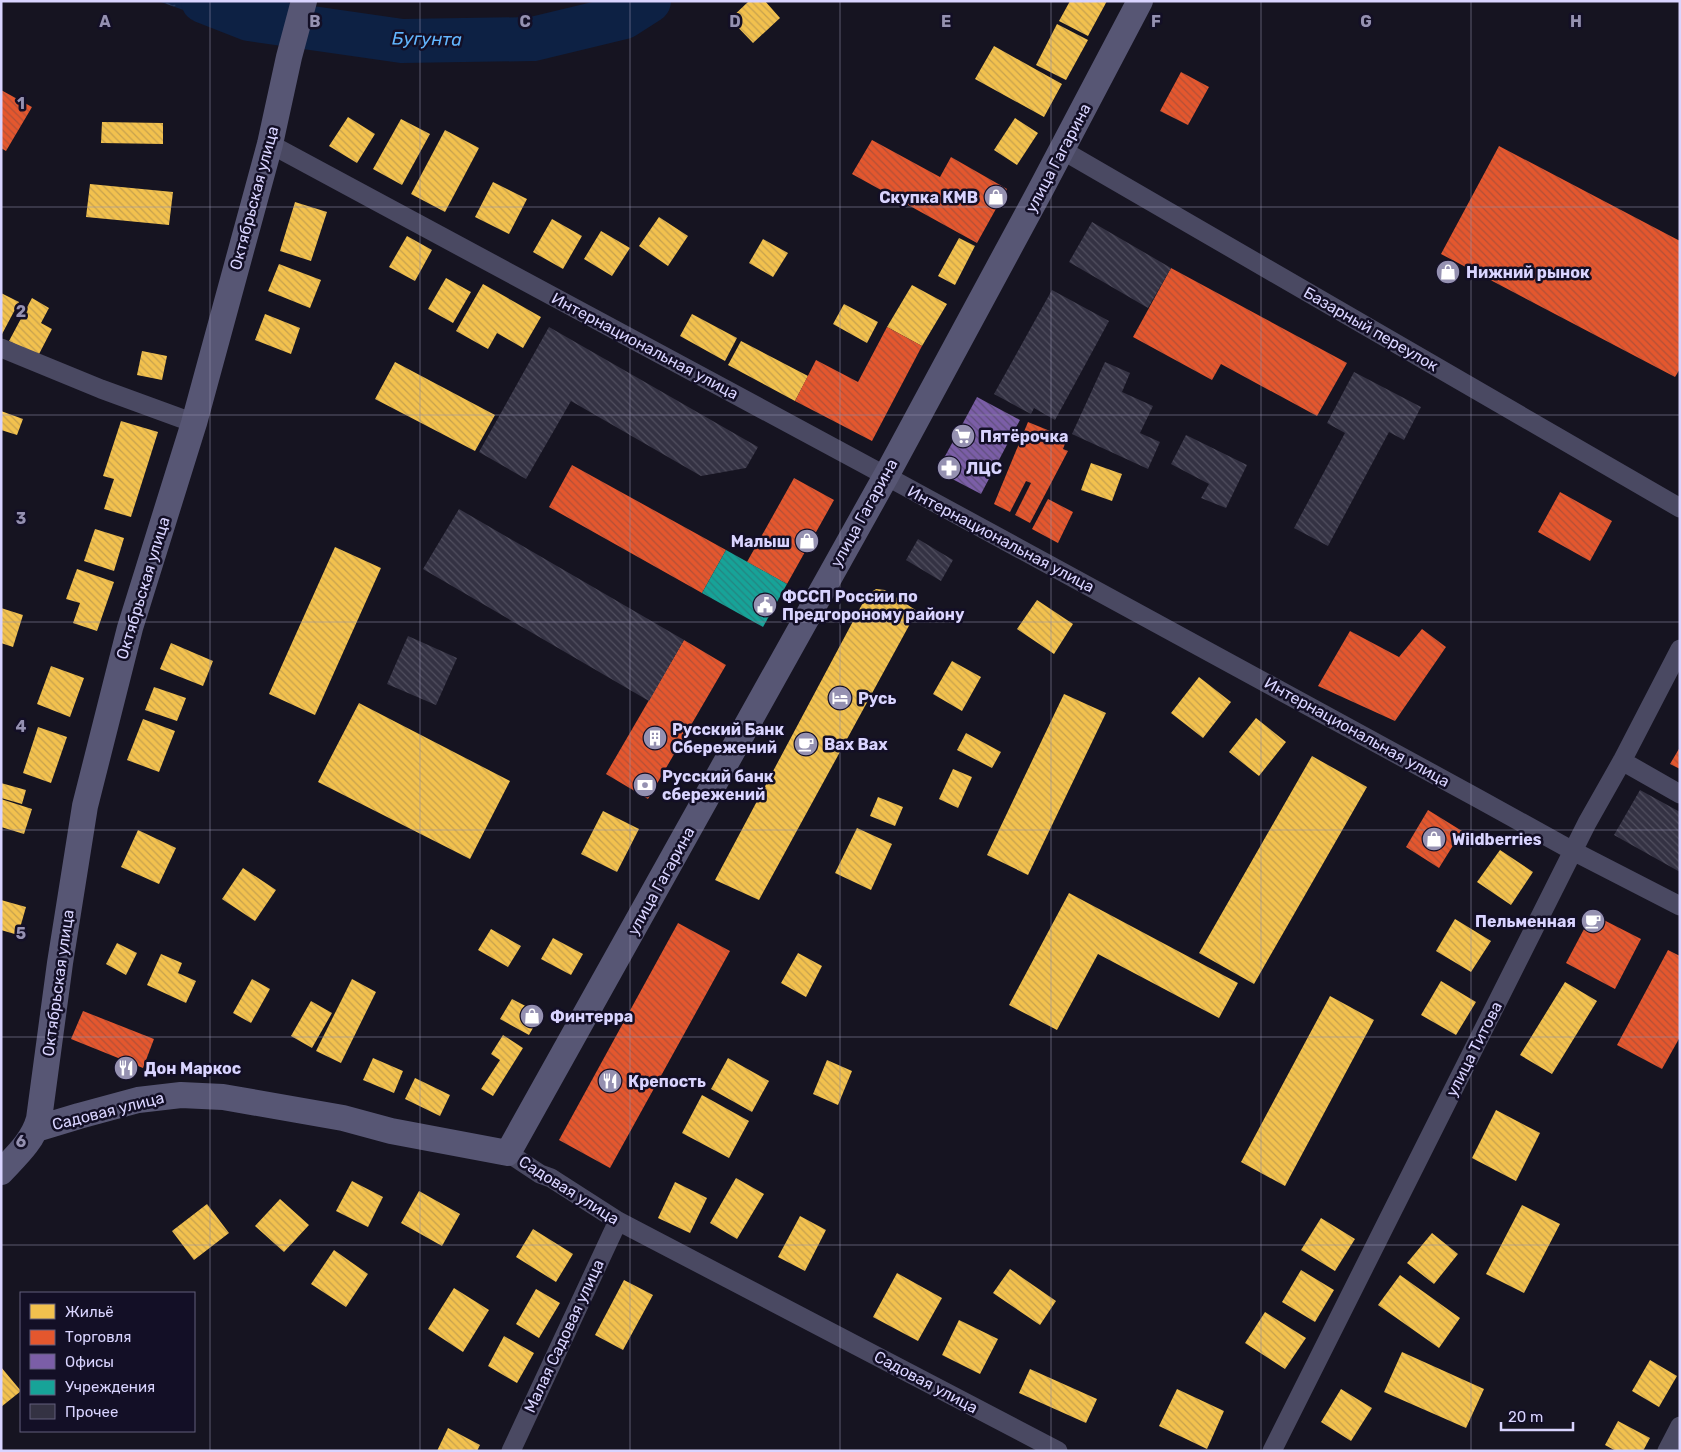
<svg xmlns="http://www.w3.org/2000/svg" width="1681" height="1452" viewBox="0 0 1681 1452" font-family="Rubik,sans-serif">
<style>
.water{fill:url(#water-ripples)}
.homes{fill:url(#homes-back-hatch)}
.shops{fill:url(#shops-back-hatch)}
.offices{fill:url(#offices-back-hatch)}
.public{fill:url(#public-back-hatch)}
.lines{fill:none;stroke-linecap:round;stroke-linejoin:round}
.river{stroke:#0d2144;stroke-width:44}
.building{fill:url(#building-back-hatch)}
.street{stroke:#4a4962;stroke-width:19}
.secondary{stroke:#575674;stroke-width:26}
.grid{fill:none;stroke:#9591b1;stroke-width:1;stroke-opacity:0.55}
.labels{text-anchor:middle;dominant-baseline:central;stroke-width:5;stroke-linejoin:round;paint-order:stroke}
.street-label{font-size:16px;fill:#d9d4ff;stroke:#130f26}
.poi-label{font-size:16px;font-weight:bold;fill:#d9d4ff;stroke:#130f26;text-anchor:start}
.water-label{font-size:18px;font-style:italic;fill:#62b6ff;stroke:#130f26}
.grid-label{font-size:16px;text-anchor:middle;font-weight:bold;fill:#9591b1;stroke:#130f26;stroke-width:5;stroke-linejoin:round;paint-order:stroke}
</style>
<defs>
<pattern id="water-ripples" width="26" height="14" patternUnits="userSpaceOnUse" patternTransform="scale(1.25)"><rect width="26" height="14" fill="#0d2144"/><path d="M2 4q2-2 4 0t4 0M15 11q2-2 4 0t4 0" fill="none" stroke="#304060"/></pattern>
<pattern id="homes-back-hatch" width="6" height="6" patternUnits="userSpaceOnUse" patternTransform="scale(1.25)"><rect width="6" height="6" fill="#f2c14e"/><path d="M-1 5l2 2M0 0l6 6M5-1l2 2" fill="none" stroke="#c6a14e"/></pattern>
<pattern id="shops-back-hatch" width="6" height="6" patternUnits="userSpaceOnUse" patternTransform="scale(1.25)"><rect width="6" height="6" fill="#e4572e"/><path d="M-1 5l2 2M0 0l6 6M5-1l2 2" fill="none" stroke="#b35037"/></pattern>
<pattern id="offices-back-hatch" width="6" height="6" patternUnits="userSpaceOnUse" patternTransform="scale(1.25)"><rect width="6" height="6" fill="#7b5ea7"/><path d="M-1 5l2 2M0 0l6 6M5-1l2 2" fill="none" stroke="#61507e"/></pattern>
<pattern id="public-back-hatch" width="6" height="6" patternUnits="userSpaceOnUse" patternTransform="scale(1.25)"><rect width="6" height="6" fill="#17a398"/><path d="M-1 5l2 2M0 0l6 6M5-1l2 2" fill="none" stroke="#248581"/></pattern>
<pattern id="building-back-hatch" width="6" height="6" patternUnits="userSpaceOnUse" patternTransform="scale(1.25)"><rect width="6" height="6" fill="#343243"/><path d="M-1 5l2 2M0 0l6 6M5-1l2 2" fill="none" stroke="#514f5f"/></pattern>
</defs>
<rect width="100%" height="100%" fill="#161421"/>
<path class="water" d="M 158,1 L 267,1 L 271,3 L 263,38 Z"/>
<path class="homes" d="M 749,1 L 765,1 L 780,18 L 753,43 L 730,19 Z
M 1070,1 L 1107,1 L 1088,36 L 1059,21 Z
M 1057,24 L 1088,40 L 1066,80 L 1036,65 Z
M 994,46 L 1062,84 L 1044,117 L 975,79 Z
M 348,117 L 375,134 L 357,163 L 329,146 Z
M 1015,118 L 1038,133 L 1017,165 L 994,150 Z
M 401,119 L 430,134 L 402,185 L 373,169 Z
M 102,122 L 163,123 L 163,144 L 101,143 Z
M 445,130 L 479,148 L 445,212 L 411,194 Z
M 493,182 L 527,199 L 509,234 L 475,217 Z
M 90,184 L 173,192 L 169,225 L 86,217 Z
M 295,202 L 327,212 L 311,261 L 280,251 Z
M 659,217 L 688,236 L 668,266 L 639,246 Z
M 552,219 L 582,236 L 563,269 L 533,252 Z
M 601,231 L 630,248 L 612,276 L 584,259 Z
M 407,236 L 432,250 L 415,281 L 389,267 Z
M 959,238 L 975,246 L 955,285 L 938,276 Z
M 763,239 L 788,253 L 773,277 L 749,263 Z
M 279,264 L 321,280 L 310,308 L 268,291 Z
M 446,278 L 471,292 L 453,323 L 428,309 Z
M 483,284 L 541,317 L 523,348 L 497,333 L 488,349 L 456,331 Z
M 912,285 L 947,304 L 922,346 L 887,327 Z
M 1,293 L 19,302 L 1,336 Z
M 32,298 L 49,308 L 41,323 L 52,329 L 38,356 L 9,341 Z
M 844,304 L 878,322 L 867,343 L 833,324 Z
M 265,314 L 300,328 L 291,354 L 255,340 Z
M 692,314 L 737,338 L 725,361 L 680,336 Z
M 741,341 L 808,376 L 795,401 L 728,365 Z
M 142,351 L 167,356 L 162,380 L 137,375 Z
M 395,362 L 495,415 L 475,451 L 375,399 Z
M 1,411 L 23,419 L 17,435 L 1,430 Z
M 121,421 L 158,432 L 131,517 L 104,509 L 114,479 L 103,476 Z
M 1091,463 L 1122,474 L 1112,501 L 1081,490 Z
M 95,529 L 124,538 L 114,571 L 84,561 Z
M 335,547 L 381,568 L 315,715 L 269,694 Z
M 77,569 L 114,582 L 97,631 L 73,623 L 80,603 L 66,599 Z
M 876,589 L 885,590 L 917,611 L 759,900 L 715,880 L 867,595 Z
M 1037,600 L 1073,624 L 1054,654 L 1017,629 Z
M 1,608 L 23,615 L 13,647 L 1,643 Z
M 171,643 L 213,661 L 203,686 L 160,669 Z
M 952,661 L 981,677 L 962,711 L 933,694 Z
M 51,666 L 84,678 L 70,717 L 37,704 Z
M 1199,677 L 1231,702 L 1203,738 L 1171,713 Z
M 154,687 L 186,698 L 177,721 L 145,710 Z
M 1064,694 L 1106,713 L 1028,875 L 987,855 Z
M 359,703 L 510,781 L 470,859 L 318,782 Z
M 1256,718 L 1286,742 L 1259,776 L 1229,752 Z
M 143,719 L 175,731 L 159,772 L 127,760 Z
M 38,727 L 67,737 L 51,783 L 23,773 Z
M 966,733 L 1001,752 L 992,768 L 957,750 Z
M 1312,756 L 1367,787 L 1254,984 L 1199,953 Z
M 953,769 L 972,777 L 958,808 L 939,799 Z
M 1,783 L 26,790 L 22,804 L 1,798 Z
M 878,797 L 903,807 L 895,826 L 870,816 Z
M 1,799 L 32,809 L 24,834 L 1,827 Z
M 603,811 L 639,829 L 617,872 L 581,854 Z
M 857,828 L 892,844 L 871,890 L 835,873 Z
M 138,830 L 176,848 L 159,884 L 121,867 Z
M 1500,850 L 1533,872 L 1511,905 L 1477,882 Z
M 243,868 L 276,890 L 255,921 L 222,899 Z
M 1069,893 L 1238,983 L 1219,1018 L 1098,954 L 1057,1030 L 1009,1005 Z
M 1,900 L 26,907 L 18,935 L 1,930 Z
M 1455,919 L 1491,941 L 1471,972 L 1436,951 Z
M 491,929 L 521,946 L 508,967 L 478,950 Z
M 553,938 L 583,954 L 571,975 L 541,959 Z
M 117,943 L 137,953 L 126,975 L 106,964 Z
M 798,953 L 822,966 L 806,997 L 781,983 Z
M 161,954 L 182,963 L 178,973 L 196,981 L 186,1003 L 147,985 Z
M 252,979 L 270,989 L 251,1023 L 233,1013 Z
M 352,979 L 376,992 L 341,1063 L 316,1051 Z
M 1441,981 L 1476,1002 L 1456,1035 L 1421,1015 Z
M 1565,982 L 1597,1001 L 1552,1074 L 1520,1055 Z
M 1330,996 L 1374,1020 L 1285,1186 L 1241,1162 Z
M 512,999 L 541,1014 L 529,1035 L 500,1019 Z
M 311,1001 L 332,1013 L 312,1048 L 291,1036 Z
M 503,1035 L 523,1048 L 493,1096 L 481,1089 L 500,1060 L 491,1054 Z
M 373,1058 L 403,1071 L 394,1093 L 363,1080 Z
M 728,1058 L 769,1081 L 752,1112 L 711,1089 Z
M 827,1060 L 852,1071 L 838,1105 L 813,1094 Z
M 415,1078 L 450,1095 L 440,1116 L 405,1099 Z
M 702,1095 L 749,1121 L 729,1158 L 682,1133 Z
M 1496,1110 L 1540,1133 L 1516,1181 L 1472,1158 Z
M 736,1178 L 764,1194 L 737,1239 L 710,1223 Z
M 352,1181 L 383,1197 L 368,1227 L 336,1211 Z
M 675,1182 L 707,1198 L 690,1233 L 658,1218 Z
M 419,1191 L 460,1214 L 442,1246 L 401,1223 Z
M 280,1199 L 309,1225 L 284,1252 L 255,1226 Z
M 207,1204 L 229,1233 L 194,1260 L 172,1231 Z
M 1522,1205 L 1560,1224 L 1524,1293 L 1486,1274 Z
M 800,1216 L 826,1230 L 805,1271 L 778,1257 Z
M 1321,1218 L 1355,1239 L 1335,1271 L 1301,1250 Z
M 533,1229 L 573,1254 L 556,1282 L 516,1257 Z
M 1432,1233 L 1458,1254 L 1434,1284 L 1407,1263 Z
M 334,1250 L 368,1274 L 346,1307 L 311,1284 Z
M 1010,1269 L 1056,1301 L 1040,1325 L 993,1293 Z
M 1301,1270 L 1334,1290 L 1315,1322 L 1282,1302 Z
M 897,1273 L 942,1298 L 918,1341 L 873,1317 Z
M 1400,1275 L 1460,1318 L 1439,1348 L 1378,1305 Z
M 624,1280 L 653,1295 L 623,1350 L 595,1335 Z
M 454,1288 L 489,1310 L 463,1352 L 428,1329 Z
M 536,1289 L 560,1303 L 539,1338 L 516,1324 Z
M 1265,1312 L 1306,1338 L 1285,1369 L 1245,1343 Z
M 959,1320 L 998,1339 L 980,1374 L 942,1355 Z
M 504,1336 L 534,1353 L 517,1383 L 488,1366 Z
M 1402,1352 L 1484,1389 L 1466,1428 L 1384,1392 Z
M 1650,1360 L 1677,1376 L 1659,1407 L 1632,1391 Z
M 1,1367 L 21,1391 L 1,1407 Z
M 1030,1369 L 1097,1399 L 1086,1423 L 1019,1393 Z
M 1177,1389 L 1224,1411 L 1207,1449 L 1159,1426 Z
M 1341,1389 L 1372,1408 L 1351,1441 L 1321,1422 Z
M 1618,1421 L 1650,1438 L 1643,1451 L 1616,1451 L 1605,1445 Z
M 448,1428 L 480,1445 L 477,1451 L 437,1451 Z"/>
<path class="shops" d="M 1181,72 L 1209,87 L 1188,125 L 1160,111 Z
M 1,90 L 32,107 L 6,151 L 1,148 Z
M 872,140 L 940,177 L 951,157 L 1007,189 L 977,243 L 852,174 Z
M 1499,146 L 1680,241 L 1680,369 L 1675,377 L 1441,254 Z
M 1171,268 L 1347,363 L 1317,416 L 1221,364 L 1212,380 L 1133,337 Z
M 887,327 L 922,346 L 872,441 L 795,401 L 816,360 L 858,382 Z
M 1028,422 L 1067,438 L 1063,449 L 1068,451 L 1030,523 L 1015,515 L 1031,483 L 1026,481 L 1010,512 L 994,504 Z
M 572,465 L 726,550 L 702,593 L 549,507 Z
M 794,478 L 834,500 L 787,584 L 747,562 Z
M 1560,492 L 1612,521 L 1590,561 L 1538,532 Z
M 1048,499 L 1073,512 L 1058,543 L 1032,529 Z
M 1422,629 L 1446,647 L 1395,721 L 1318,686 L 1350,631 L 1399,657 Z
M 684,640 L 726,665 L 648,799 L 606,774 Z
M 1680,747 L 1680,769 L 1670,764 Z
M 1428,810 L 1462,831 L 1439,868 L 1406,847 Z
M 1592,914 L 1641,939 L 1615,989 L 1566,963 Z
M 678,923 L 730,951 L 610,1168 L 559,1140 Z
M 1668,950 L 1680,956 L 1680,1037 L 1662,1069 L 1617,1045 Z
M 83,1011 L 154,1039 L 143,1068 L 71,1039 Z"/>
<path class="offices" d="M 977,397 L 1020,420 L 981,494 L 937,471 Z"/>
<path class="public" d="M 726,550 L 787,584 L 763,627 L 702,593 Z"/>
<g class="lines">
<path class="river" d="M 203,1 L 249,19 L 402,41 L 533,39 L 624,17 L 649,1"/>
</g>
<path class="building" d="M 1092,222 L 1171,268 L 1148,308 L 1069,262 Z
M 1052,290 L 1109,321 L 1055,420 L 1034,408 L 1031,414 L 994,394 Z
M 549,327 L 758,447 L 746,468 L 701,476 L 571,401 L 526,479 L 479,452 Z
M 1105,362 L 1130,373 L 1122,392 L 1153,406 L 1140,433 L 1160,442 L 1148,469 L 1072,434 Z
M 1354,372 L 1421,407 L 1404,440 L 1389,432 L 1328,546 L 1294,528 L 1345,433 L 1327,423 Z
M 1186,435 L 1247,465 L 1226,508 L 1201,498 L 1209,484 L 1171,464 Z
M 459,509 L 684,640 L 649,701 L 423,569 Z
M 918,539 L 953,560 L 941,581 L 906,560 Z
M 408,636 L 457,658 L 436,705 L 387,684 Z
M 1640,790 L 1680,812 L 1680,872 L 1614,835 Z"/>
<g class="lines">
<path class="street" d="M 270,144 L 864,464 L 1479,799 L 1573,851 L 1680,906
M 1062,150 L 1680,508
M 1,348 L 101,389 L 194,423
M 1622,761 L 1680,794
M 508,1153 L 540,1174 L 551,1178 L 618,1221 L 1058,1451
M 511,1451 L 618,1221
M 1272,1451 L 1587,823 L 1622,761 L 1680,649
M 1667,1451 L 1680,1426"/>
<path class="secondary" d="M 36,1129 L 79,1116 L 138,1100 L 181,1095 L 223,1097 L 343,1118 L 391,1131 L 508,1153 L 886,476 L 1041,189 L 1140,1
M 1,1172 C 16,1156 33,1141 39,1119 L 60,963 L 85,806 L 130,628 L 194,423 L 270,144 L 289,57 L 304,1"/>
</g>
<path class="grid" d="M 210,1 L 210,1451M 420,1 L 420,1451M 630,1 L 630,1451M 840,1 L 840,1451M 1051,1 L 1051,1451M 1261,1 L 1261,1451M 1471,1 L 1471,1451M 1,207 L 1680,207M 1,415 L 1680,415M 1,622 L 1680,622M 1,830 L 1680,830M 1,1037 L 1680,1037M 1,1245 L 1680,1245"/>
<defs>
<g id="shop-disc" transform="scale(1.25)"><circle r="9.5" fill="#9591b1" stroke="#130f26"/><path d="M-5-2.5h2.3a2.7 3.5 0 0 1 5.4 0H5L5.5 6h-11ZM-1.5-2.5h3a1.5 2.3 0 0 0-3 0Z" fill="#fff"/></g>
<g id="supermarket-disc" transform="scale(1.25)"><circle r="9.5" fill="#9591b1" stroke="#130f26"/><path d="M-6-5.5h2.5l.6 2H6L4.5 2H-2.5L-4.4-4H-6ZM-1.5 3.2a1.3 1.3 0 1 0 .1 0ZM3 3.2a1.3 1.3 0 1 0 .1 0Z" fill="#fff"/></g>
<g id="pharmacy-disc" transform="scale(1.25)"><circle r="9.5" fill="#9591b1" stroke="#130f26"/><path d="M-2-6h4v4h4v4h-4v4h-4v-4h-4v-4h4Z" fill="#fff"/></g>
<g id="civic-disc" transform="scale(1.25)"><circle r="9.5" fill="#9591b1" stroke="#130f26"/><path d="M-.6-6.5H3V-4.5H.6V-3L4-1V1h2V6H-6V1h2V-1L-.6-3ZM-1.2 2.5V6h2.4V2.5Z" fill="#fff"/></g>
<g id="hotel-disc" transform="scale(1.25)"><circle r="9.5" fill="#9591b1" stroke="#130f26"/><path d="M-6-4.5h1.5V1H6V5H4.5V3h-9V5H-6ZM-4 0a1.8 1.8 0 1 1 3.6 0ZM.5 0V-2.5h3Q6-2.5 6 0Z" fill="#fff"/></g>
<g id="building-disc" transform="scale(1.25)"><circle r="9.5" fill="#9591b1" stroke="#130f26"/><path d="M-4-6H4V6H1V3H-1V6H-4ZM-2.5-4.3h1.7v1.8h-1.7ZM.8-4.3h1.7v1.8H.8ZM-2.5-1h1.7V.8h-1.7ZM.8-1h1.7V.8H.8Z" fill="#fff"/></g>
<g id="cafe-disc" transform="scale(1.25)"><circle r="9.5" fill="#9591b1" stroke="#130f26"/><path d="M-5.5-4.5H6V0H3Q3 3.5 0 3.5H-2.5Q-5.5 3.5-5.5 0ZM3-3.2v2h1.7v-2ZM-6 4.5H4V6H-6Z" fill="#fff"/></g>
<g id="bank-disc" transform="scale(1.25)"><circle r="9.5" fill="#9591b1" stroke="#130f26"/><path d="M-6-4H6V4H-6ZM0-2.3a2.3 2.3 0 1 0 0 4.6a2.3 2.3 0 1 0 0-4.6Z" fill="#fff"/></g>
<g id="restaurant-disc" transform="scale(1.25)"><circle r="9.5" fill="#9591b1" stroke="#130f26"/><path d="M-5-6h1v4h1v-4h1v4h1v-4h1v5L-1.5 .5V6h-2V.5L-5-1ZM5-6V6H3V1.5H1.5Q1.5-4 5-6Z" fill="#fff"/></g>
</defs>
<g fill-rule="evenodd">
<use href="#shop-disc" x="996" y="197"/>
<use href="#shop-disc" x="1448" y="272"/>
<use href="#supermarket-disc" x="963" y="436"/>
<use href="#pharmacy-disc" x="949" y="468"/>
<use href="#shop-disc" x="807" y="541"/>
<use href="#civic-disc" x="765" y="605"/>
<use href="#hotel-disc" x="840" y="698"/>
<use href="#building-disc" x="655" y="738"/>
<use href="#cafe-disc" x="806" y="744"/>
<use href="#bank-disc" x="645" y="785"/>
<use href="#shop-disc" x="1434" y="839"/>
<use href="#cafe-disc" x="1593" y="921"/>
<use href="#shop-disc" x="532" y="1016"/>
<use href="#restaurant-disc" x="126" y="1068"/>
<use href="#restaurant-disc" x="610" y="1081"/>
</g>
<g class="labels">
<g class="street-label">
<text transform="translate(1058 158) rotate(-62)">улица Гагарина</text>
<text transform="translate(254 198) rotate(-75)">Октябрьская улица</text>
<text transform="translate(1371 329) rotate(30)">Базарный переулок</text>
<text transform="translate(645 346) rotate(28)">Интернациональная улица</text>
<text transform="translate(864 513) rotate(-61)">улица Гагарина</text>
<text transform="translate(1001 539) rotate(28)">Интернациональная улица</text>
<text transform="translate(143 588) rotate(-73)">Октябрьская улица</text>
<text transform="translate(1357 732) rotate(29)">Интернациональная улица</text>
<text transform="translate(661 881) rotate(-61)">улица Гагарина</text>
<text transform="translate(58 983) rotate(-82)">Октябрьская улица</text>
<text transform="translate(1474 1049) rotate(-63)">улица Титова</text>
<text transform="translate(108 1111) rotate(-14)">Садовая улица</text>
<text transform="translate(569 1190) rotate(32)">Садовая улица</text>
<text transform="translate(564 1336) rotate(-65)">Малая Садовая улица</text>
<text transform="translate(926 1382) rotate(28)">Садовая улица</text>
</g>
<g class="poi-label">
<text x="978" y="197" text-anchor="end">Скупка КМВ</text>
<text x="1466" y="272">Нижний рынок</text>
<text x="980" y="436">Пятёрочка</text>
<text x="966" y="468">ЛЦС</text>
<text x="790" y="541" text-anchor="end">Малыш</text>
<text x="782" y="596">ФССП России по<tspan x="782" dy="18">Предгороному району</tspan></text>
<text x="858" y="698">Русь</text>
<text x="672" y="729">Русский Банк<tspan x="672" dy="18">Сбережений</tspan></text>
<text x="824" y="744">Вах Вах</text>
<text x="662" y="776">Русский банк<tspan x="662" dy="18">сбережений</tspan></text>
<text x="1452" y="839">Wildberries</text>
<text x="1576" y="921" text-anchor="end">Пельменная</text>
<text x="550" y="1016">Финтерра</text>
<text x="144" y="1068">Дон Маркос</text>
<text x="628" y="1081">Крепость</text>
</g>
<g class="water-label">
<text transform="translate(427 39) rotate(1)">Бугунта</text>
</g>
</g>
<g class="grid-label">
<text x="105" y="27">A</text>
<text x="315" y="27">B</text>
<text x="525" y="27">C</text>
<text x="735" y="27">D</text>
<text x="946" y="27">E</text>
<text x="1156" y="27">F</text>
<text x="1366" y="27">G</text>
<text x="1576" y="27">H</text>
<text x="21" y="109">1</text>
<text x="21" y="317">2</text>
<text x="21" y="524">3</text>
<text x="21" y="732">4</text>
<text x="21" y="939">5</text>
<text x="21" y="1147">6</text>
</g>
<rect width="1681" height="1452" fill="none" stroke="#d9d4ff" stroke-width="5"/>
<rect x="20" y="1292" width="175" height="140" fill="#130f26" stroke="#625e7d"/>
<rect x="30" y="1304" width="25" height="15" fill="#f2c14e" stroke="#625e7d"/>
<text x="65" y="1317" font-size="15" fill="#d9d4ff">Жильё</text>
<rect x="30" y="1330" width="25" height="15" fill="#e4572e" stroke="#625e7d"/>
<text x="65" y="1342" font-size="15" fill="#d9d4ff">Торговля</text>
<rect x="30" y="1354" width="25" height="15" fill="#7b5ea7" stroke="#625e7d"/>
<text x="65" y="1367" font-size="15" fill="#d9d4ff">Офисы</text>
<rect x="30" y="1380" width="25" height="15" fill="#17a398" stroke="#625e7d"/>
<text x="65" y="1392" font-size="15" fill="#d9d4ff">Учреждения</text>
<rect x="30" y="1404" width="25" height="15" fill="#343243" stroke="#625e7d"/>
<text x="65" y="1417" font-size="15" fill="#d9d4ff">Прочее</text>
<path d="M1501 1422v8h72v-8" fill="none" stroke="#d9d4ff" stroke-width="2.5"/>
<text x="1508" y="1422" font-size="15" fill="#d9d4ff" stroke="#130f26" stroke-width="4" paint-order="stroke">20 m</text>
</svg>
